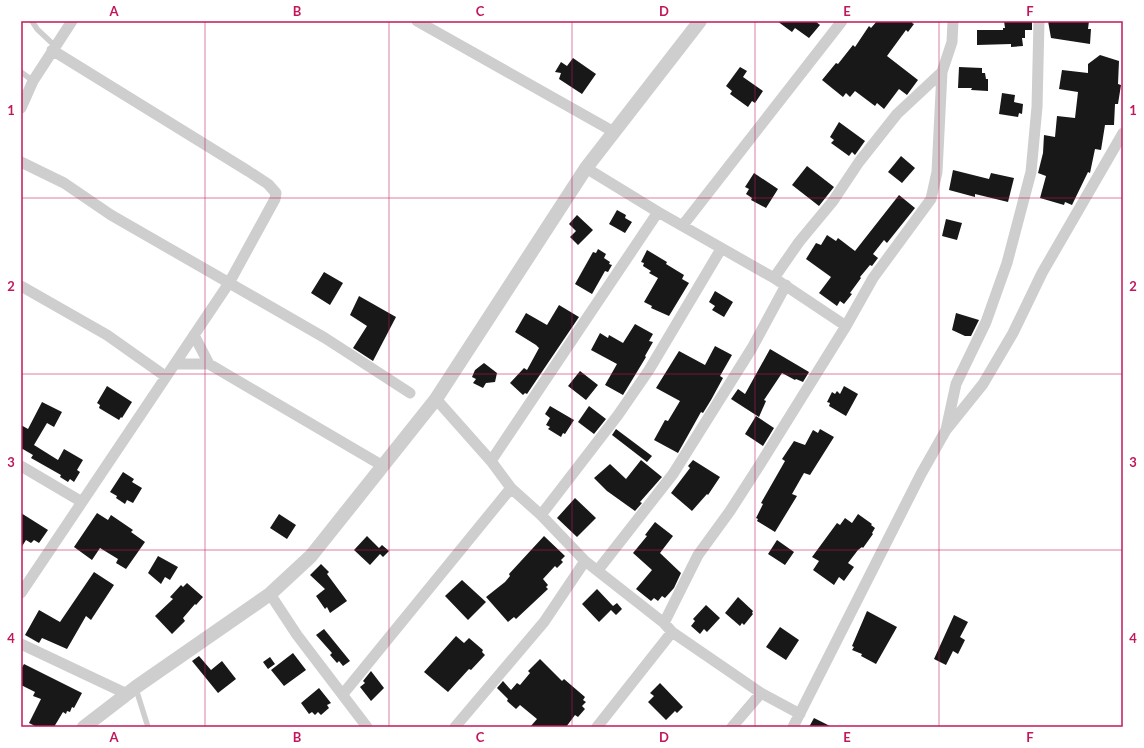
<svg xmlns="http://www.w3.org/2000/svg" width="1144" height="748" viewBox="0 0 1144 748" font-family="Lato,sans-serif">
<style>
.building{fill:#181818}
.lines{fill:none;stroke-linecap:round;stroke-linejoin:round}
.service{stroke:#cecece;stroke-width:5.5}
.minor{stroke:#cecece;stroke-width:11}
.tertiary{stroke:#cecece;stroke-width:14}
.grid{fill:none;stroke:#c2185b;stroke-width:1;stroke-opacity:0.55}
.neatline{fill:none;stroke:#c2185b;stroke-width:1.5}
.grid-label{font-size:13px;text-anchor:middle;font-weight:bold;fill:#c2185b}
</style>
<rect width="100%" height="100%" fill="#fff"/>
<path class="building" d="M 777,21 L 815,21 L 820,25 L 809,38 L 795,28 L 792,32 Z
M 877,21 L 913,21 L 912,23 L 914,24 L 908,32 L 906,30 L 887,56 L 918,80 L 907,95 L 899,89 L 884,109 L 877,103 L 875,106 L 855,91 L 850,97 L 846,93 L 843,97 L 822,80 L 836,63 L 838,64 L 853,45 L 855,47 L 869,26 L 871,28 Z
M 1004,21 L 1032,21 L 1032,30 L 1025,30 L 1025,38 L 1022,38 L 1023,46 L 1011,47 L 1011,44 L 977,45 L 977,30 L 1003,30 L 1003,28 L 1005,28 Z
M 1048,21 L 1089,21 L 1088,29 L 1091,29 L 1090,44 L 1051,38 Z
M 1100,55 L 1119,61 L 1118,84 L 1121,85 L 1118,104 L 1115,104 L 1114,125 L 1105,125 L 1101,150 L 1095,149 L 1090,173 L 1088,172 L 1072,205 L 1065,202 L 1064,205 L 1040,198 L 1046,176 L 1038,173 L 1043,153 L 1044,135 L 1055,137 L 1057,116 L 1075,118 L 1078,92 L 1059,89 L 1062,70 L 1088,73 L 1088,64 Z
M 573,58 L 596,74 L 582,94 L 559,79 L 561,73 L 555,72 L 561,62 L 567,66 Z
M 740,67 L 747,71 L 743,77 L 763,91 L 755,103 L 752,101 L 748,107 L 730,94 L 732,91 L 726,86 Z
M 959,67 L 982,68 L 982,73 L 985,73 L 986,79 L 988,79 L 988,91 L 971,90 L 972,88 L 958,88 Z
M 1002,93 L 1015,95 L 1014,102 L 1023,104 L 1022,114 L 1019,113 L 1018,117 L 999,114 Z
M 839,122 L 865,141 L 855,155 L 852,152 L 849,156 L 831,143 L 834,140 L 830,137 Z
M 901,156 L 915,168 L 902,183 L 888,172 Z
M 807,166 L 834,187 L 819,206 L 792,185 Z
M 953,170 L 989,179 L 991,173 L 1014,178 L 1008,202 L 975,194 L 975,197 L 949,190 Z
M 754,173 L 778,189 L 766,208 L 751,200 L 752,198 L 746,194 L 749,189 L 745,187 Z
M 899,195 L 915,208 L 887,243 L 884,240 L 873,254 L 878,258 L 872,266 L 870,265 L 860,277 L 861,278 L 850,293 L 852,294 L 844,304 L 840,301 L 837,306 L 819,293 L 831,277 L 806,259 L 816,243 L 821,245 L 827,235 L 836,241 L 838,238 L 855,251 Z
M 617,210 L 626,215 L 625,218 L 632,222 L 625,233 L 609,224 Z
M 577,215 L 593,230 L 578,245 L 570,237 L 576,231 L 569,224 Z
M 946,219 L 962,223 L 957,240 L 942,236 Z
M 598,249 L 606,254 L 604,258 L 610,262 L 609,264 L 612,265 L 608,272 L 605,271 L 592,294 L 575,284 L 593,252 L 596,253 Z
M 647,250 L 667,262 L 666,264 L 684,275 L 682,279 L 689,283 L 669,316 L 651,308 L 652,306 L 644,302 L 658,278 L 649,273 L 651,271 L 643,266 L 644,263 L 641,262 Z
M 324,272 L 343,283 L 330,305 L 311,293 Z
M 715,291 L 733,302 L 724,317 L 712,310 L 715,306 L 709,302 Z
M 359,296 L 396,317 L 373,361 L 353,348 L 367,326 L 350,315 Z
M 559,305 L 579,317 L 527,394 L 525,393 L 523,395 L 510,383 L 524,368 L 527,370 L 539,348 L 536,345 L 515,332 L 526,313 L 547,325 Z
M 956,313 L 979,320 L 971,336 L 965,336 L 952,330 Z
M 635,324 L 653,334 L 649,341 L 653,342 L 645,356 L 646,357 L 623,395 L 605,385 L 617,364 L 591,350 L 600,333 L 608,338 L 609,335 L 623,343 Z
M 715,346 L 732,355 L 720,376 L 723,378 L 711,400 L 703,413 L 701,412 L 678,453 L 654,440 L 665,420 L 668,421 L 680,401 L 656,388 L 679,351 L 705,365 Z
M 770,349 L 809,372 L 803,382 L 796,379 L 795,380 L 782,373 L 764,400 L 766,401 L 759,417 L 731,399 L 738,389 L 745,394 Z
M 484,363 L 497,373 L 495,382 L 486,383 L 483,388 L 473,383 L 476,379 L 472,377 L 475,370 Z
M 580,371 L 598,385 L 586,400 L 568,386 Z
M 107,386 L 132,402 L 122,418 L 121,417 L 119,420 L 99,408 L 100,405 L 97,403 Z
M 844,386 L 858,394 L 846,416 L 829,406 L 830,403 L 827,402 L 832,392 L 835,394 L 837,391 L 840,394 Z
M 42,402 L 62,412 L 54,427 L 47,423 L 34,445 L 58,460 L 64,449 L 83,460 L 77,470 L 80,472 L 74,482 L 70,479 L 68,482 L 60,477 L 61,475 L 31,458 L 33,455 L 21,448 L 21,425 L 28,429 Z
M 550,406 L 574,420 L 565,434 L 563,433 L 561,437 L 548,429 L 550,427 L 546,425 L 550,418 L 545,414 Z
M 589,406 L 606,419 L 594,434 L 578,422 Z
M 756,416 L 774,428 L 763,446 L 745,434 Z
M 616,429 L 652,456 L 647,462 L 612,435 Z
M 820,429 L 834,437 L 810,475 L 804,473 L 792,494 L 797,496 L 775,532 L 757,521 L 758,519 L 756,518 L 763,504 L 761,503 L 785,461 L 782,459 L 794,441 L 805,445 L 813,430 L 818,433 Z
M 641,460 L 662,477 L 640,502 L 642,503 L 635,511 L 607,491 L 594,478 L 610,464 L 626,479 Z
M 693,460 L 720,477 L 708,495 L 707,494 L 692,511 L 671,493 L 690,468 L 688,466 Z
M 123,472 L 134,479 L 132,482 L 142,488 L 133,503 L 127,500 L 125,504 L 116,498 L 117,496 L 110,492 Z
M 575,498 L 596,518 L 577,537 L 557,518 Z
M 21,513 L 48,530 L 39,543 L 34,540 L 31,543 L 26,540 L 21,548 Z
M 97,513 L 108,520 L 111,515 L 133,530 L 131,532 L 145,542 L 126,569 L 116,563 L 118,559 L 100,548 L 92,560 L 74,547 Z
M 279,514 L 296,525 L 287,539 L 270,528 Z
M 858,514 L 872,524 L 871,525 L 875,528 L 872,533 L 873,534 L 863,548 L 862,547 L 858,550 L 848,563 L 854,567 L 844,581 L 839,577 L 834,585 L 813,570 L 819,561 L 812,557 L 837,523 L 840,525 L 845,518 L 852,523 Z
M 655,522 L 673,536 L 660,553 L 681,573 L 674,588 L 665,598 L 662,596 L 658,601 L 654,598 L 651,601 L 636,589 L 652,570 L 633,553 L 647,536 L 645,535 Z
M 367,536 L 379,548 L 382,545 L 389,551 L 383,557 L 380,554 L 370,565 L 354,550 Z
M 544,536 L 565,556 L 561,560 L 563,562 L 557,568 L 555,566 L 543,579 L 548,585 L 546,587 L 548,589 L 516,619 L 514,617 L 508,622 L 486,597 L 505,582 L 510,576 L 509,574 Z
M 777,540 L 794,552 L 785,565 L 768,554 Z
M 158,556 L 178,567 L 170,580 L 165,577 L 161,584 L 148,573 Z
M 321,564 L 329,572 L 327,574 L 347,601 L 330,613 L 327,607 L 325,609 L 316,596 L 325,589 L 310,575 Z
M 94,572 L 114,585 L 91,620 L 86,616 L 67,649 L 42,638 L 39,643 L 25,635 L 39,610 L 60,622 Z
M 462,580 L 486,602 L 468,620 L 445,596 Z
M 187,583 L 203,597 L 196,605 L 195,604 L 183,618 L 185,621 L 172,634 L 155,616 L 173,599 L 170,597 L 181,585 L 183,587 Z
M 597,589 L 613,606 L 617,603 L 622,609 L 616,615 L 611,610 L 599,622 L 582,604 Z
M 738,597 L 753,611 L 752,613 L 753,614 L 744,625 L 742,623 L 740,626 L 725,613 Z
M 706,605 L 720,618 L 707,632 L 704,629 L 700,634 L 691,626 L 695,621 L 693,619 Z
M 867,611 L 897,627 L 876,664 L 861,656 L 862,654 L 852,650 L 854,647 L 852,646 Z
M 954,615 L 968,622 L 960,637 L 965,640 L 958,654 L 953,651 L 946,665 L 934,659 Z
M 780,627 L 799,640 L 786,660 L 766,647 Z
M 324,629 L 350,661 L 343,666 L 339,661 L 337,663 L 330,655 L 332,653 L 316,635 Z
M 456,636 L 464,643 L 469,638 L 483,650 L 482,652 L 485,655 L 471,670 L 469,669 L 448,692 L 424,672 Z
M 293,653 L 306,670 L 284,686 L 271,670 Z
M 199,656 L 211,670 L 222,661 L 236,679 L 218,693 L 192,661 Z
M 270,657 L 275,664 L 268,669 L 263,662 Z
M 540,659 L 562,681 L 564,679 L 585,697 L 583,700 L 586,702 L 582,706 L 585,709 L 578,717 L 575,715 L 566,727 L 530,727 L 537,719 L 520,705 L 516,709 L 507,701 L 508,699 L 497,688 L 503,681 L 511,690 L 517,683 L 520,685 L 530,673 L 528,671 Z
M 24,664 L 82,693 L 74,708 L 72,707 L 70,712 L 67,711 L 66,714 L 63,712 L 54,727 L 37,727 L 29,723 L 41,699 L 33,696 L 35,692 L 21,685 L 21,669 Z
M 371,671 L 384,688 L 371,701 L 360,687 L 365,683 L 363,681 Z
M 660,683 L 683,707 L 677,713 L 675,711 L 666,720 L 648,702 L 654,696 L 650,693 Z
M 319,688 L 331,703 L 327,705 L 329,708 L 321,715 L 318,712 L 315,715 L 312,712 L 309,714 L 301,703 Z
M 814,718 L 832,727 L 809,727 Z"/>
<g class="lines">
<path class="service" d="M 32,21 L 37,29 L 55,46
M 21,72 L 33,81
M 136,689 L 148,727"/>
<path class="minor" d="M 417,21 L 614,132
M 21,108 L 33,81 L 72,21
M 21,162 L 64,183 L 111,215 L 325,338 L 410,393
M 586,168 L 658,212 L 774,278 L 846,326
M 683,225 L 842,21
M 774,278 L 799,242 L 833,201 L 859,162 L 897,114 L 942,72 L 952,42 L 953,21
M 21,286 L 107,335 L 165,376
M 194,335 L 209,364
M 175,364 L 209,364 L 383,466
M 436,399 L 491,461 L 511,488 L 541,515 L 585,561 L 664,623 L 672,632 L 761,693 L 800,714
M 946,430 L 956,384 L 986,322 L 1007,263 L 1031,172 L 1037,107 L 1039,21
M 491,461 L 658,212
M 21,466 L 82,502
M 541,515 L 618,415 L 649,370 L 721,249
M 598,570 L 673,474 L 752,348 L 786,285
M 21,593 L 229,283 L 275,199 L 276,193 L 268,184 L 248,171 L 52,50
M 270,594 L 297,635 L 367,727
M 664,623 L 698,555 L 730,511 L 759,466 L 846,326 L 873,278 L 931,199 L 937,172 L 942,72
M 21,644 L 127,694
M 343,694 L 511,488
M 455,727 L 544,622 L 585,561
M 597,727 L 672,632
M 732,727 L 761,693
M 793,727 L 921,474 L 946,430 L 983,384 L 1013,333 L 1042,273 L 1123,133"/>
<path class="tertiary" d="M 84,727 L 136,687 L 270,594 L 311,556 L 436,399 L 586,168 L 700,21"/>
</g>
<path class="grid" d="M 205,21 L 205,727M 389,21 L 389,727M 572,21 L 572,727M 755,21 L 755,727M 939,21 L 939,727M 21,198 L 1123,198M 21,374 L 1123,374M 21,550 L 1123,550"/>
<rect width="1144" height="748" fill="none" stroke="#ffffff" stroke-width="44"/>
<rect x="22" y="22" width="1100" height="704" class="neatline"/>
<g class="grid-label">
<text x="114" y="16">A</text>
<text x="297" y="16">B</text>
<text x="480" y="16">C</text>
<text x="664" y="16">D</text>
<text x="847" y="16">E</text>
<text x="1030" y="16">F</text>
<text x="11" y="115">1</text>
<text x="1133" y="115">1</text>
<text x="11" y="291">2</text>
<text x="1133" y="291">2</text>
<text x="11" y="467">3</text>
<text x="1133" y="467">3</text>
<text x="11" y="643">4</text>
<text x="1133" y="643">4</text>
<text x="114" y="742">A</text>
<text x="297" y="742">B</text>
<text x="480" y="742">C</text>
<text x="664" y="742">D</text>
<text x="847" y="742">E</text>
<text x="1030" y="742">F</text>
</g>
</svg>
